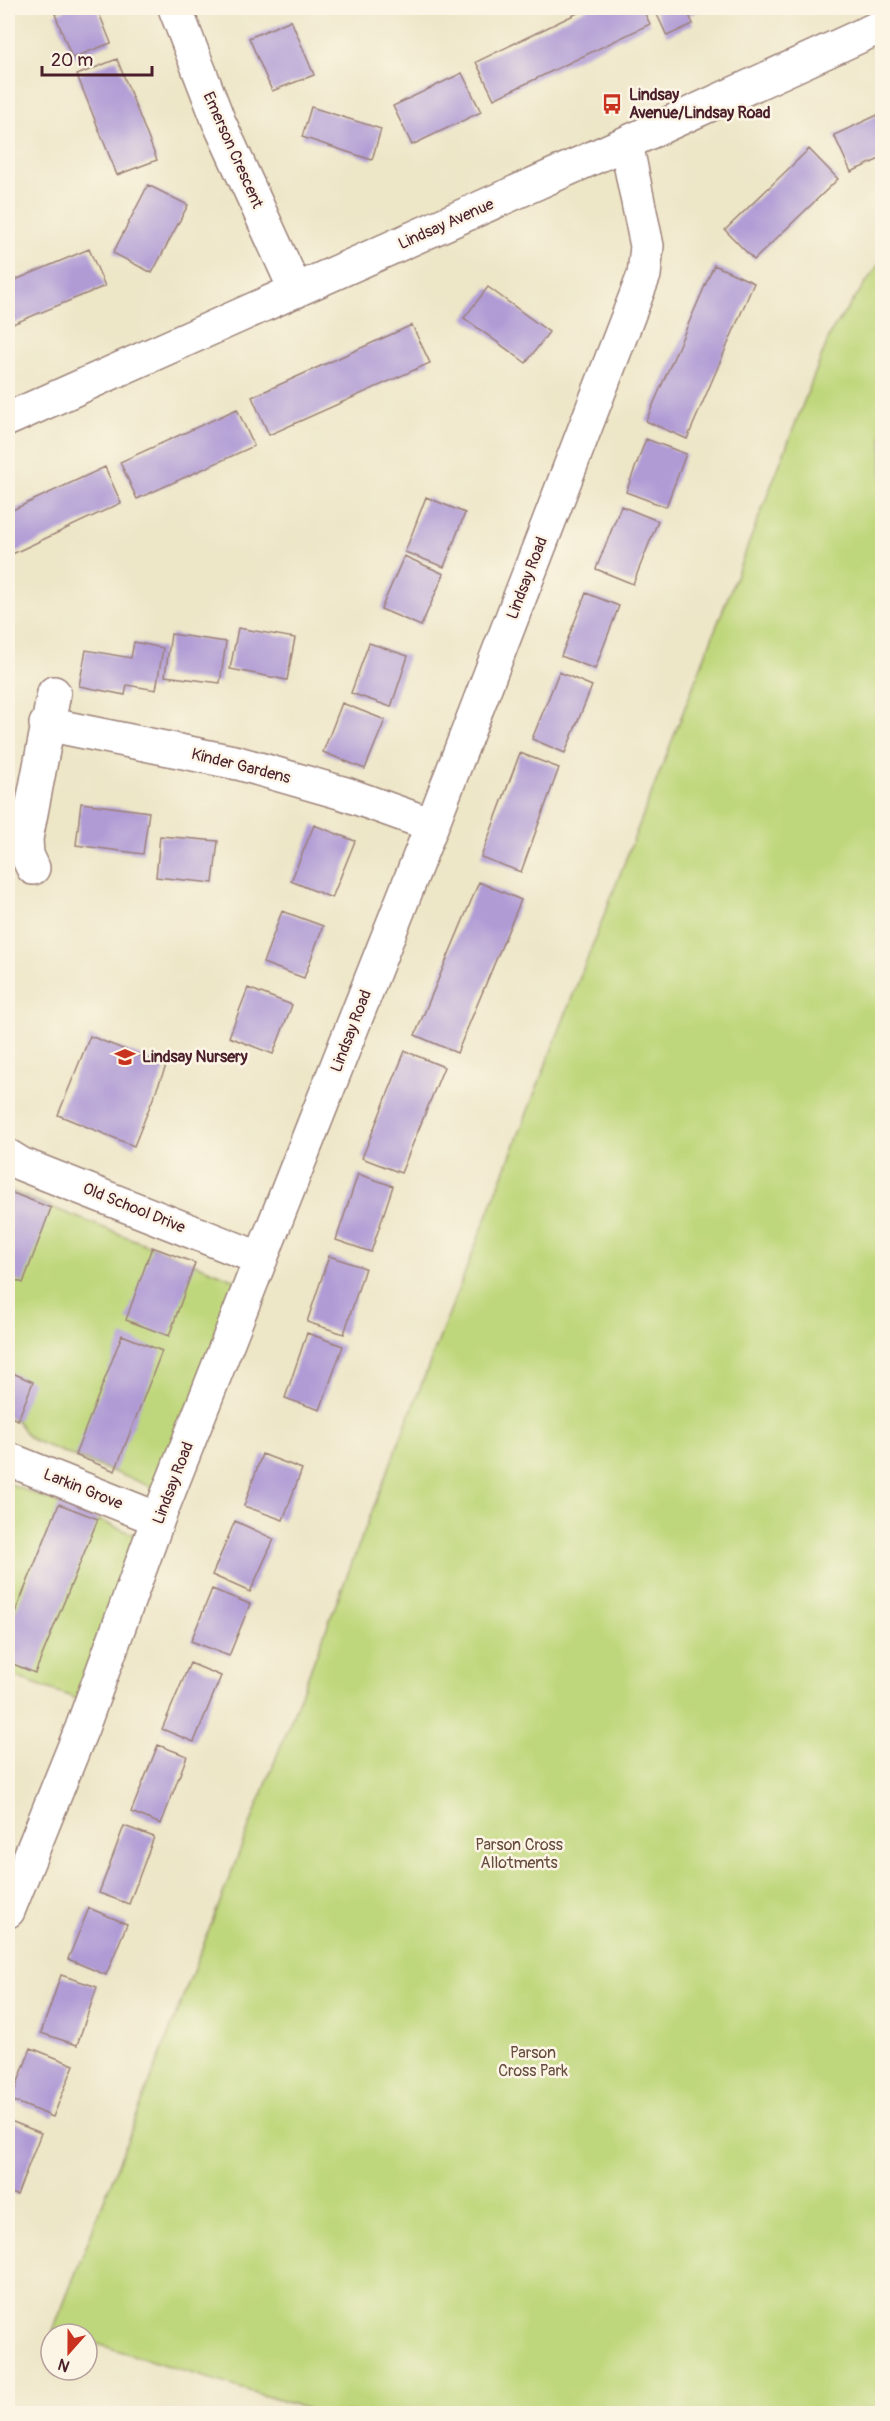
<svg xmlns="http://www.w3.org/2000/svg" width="890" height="2421" viewBox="0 0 890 2421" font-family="Pangolin,sans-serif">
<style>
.green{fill:#bfd77b;stroke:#847b53;stroke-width:1.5}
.building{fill:#b09bd5}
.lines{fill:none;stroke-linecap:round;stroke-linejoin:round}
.minor-casing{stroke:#9c8279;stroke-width:36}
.minor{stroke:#fff;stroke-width:33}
.labels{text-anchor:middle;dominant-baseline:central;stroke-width:5;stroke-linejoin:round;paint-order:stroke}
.poi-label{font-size:16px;font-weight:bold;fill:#4a1f2b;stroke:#fcf5e5;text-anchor:start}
.street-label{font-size:16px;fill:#4a1f2b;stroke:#fcf5e5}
.park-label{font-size:16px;fill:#674d3f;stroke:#fcf5e5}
</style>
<rect width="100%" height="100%" fill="#fcf5e5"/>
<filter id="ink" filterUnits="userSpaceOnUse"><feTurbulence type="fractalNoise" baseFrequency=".0167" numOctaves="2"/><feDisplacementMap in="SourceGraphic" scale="12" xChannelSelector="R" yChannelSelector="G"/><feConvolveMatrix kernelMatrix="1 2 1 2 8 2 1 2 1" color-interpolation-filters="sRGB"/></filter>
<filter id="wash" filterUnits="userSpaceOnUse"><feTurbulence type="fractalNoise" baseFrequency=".008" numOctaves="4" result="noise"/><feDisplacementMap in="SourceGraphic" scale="24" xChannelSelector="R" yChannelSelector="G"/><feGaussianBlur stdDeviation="1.35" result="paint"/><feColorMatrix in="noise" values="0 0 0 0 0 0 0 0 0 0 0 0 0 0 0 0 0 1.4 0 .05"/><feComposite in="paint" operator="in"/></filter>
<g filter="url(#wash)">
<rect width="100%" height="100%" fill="#ede6c7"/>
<path class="green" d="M 882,262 L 882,2413 L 321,2413 L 87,2341 L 87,2334 L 64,2334 L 53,2331 L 831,332 L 879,264 Z
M 8,1190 L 251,1286 L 168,1494 C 124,1475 78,1459 33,1440 C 22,1435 24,1422 8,1416 Z
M 8,1483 L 150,1541 L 91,1704 L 8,1674 Z"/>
<g id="blocks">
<path class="building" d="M 70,8 L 97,8 L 111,43 L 72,58 L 55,14 Z
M 588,8 L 642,8 L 650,24 L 494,99 L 476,62 Z
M 654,8 L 705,8 L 689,15 L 693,24 L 667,36 Z
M 291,20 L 314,75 L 272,91 L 249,38 Z
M 117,59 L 157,160 L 117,175 L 77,75 Z
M 462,73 L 481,112 L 412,145 L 393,106 Z
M 311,107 L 381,129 L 372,160 L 302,137 Z
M 882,113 L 882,158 L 851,172 L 834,135 Z
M 809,149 L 838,179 L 754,260 L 725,230 Z
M 148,185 L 188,205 L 152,273 L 113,253 Z
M 89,249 L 105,286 L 8,326 L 8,283 Z
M 714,265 L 754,283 L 687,439 L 646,421 Z
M 488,287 L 549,332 L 526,363 L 464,318 Z
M 412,325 L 430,363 L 269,435 L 252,397 Z
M 237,409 L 254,446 L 137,499 L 120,462 Z
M 646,439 L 686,454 L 666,507 L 626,492 Z
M 105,467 L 121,503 L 8,556 L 8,512 Z
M 426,497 L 465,513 L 444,567 L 405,552 Z
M 621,506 L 658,521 L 633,584 L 596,569 Z
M 404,556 L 444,574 L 421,626 L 381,609 Z
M 586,593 L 619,606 L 595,669 L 561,656 Z
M 238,628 L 295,638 L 287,680 L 230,669 Z
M 171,634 L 226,642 L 220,683 L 165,676 Z
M 134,642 L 163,648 L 156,690 L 127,685 L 125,695 L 79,686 L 86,650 L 131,658 Z
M 369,643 L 408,656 L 391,707 L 351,693 Z
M 559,672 L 592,686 L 565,753 L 532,739 Z
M 342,703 L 385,720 L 365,769 L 323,752 Z
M 520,753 L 559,768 L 521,872 L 481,857 Z
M 81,803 L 149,812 L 143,854 L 76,845 Z
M 314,825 L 355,841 L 332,898 L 291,881 Z
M 160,836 L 218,841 L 213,883 L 156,877 Z
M 479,882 L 521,900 L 457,1053 L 415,1035 Z
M 282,911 L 323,926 L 304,978 L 263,963 Z
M 248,988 L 292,1005 L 273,1054 L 229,1037 Z
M 90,1036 L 166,1066 L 134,1146 L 58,1115 Z
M 405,1051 L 444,1067 L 401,1173 L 362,1158 Z
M 358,1174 L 393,1186 L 371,1252 L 336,1240 Z
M 10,1192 L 51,1208 L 23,1283 L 8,1277 L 8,1197 Z
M 152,1247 L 195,1263 L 169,1336 L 126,1320 Z
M 329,1256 L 365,1268 L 344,1334 L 307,1322 Z
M 307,1333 L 343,1346 L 320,1410 L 285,1398 Z
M 122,1335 L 162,1351 L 115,1471 L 75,1455 Z
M 8,1371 L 33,1382 L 18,1420 L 8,1416 Z
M 262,1454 L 302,1469 L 283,1520 L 244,1506 Z
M 59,1504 L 98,1519 L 35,1673 L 8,1662 L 8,1630 Z
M 235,1521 L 274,1539 L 250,1592 L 212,1575 Z
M 212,1589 L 250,1604 L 229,1656 L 191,1641 Z
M 190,1663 L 221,1676 L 194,1742 L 162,1729 Z
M 158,1745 L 187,1756 L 161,1824 L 131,1812 Z
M 124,1826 L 154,1837 L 129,1904 L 99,1893 Z
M 89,1908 L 127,1924 L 106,1975 L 68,1959 Z
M 61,1975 L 97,1987 L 77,2045 L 41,2033 Z
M 31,2048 L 74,2065 L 53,2117 L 11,2100 Z
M 8,2120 L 41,2133 L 17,2195 L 8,2192 Z"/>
</g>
</g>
<g filter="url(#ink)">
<use href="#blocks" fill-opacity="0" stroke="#9c8279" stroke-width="1.5"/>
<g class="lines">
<g class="minor-casing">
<path id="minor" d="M 175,8 L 219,122 L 296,291
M 8,419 L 626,143 L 882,26
M 46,724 L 238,763 L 346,794 L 432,825
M 33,868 L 27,855 L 26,839 L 54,693
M 8,1156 L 21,1164 L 261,1259
M 8,1459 L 158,1519
M 8,1911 L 82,1728 L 158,1519 L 432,825 L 644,275 L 647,246 L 626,143"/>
</g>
<use href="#minor" class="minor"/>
</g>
</g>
<defs>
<g id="bus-bare" transform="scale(1.62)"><path d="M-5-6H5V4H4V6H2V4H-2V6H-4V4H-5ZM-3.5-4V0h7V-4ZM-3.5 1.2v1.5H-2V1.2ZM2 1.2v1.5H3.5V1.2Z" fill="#c8321e" stroke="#fcf5e5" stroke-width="2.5" paint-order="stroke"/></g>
<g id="school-bare" transform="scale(1.62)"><path d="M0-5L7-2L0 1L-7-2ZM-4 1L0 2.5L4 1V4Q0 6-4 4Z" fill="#c8321e" stroke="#fcf5e5" stroke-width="2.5" paint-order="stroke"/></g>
</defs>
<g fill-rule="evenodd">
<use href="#bus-bare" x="612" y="104"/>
<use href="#school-bare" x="125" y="1057"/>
</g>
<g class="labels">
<g class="poi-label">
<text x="629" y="95">Lindsay<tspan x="629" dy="18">Avenue/Lindsay Road</tspan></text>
<text x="142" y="1057">Lindsay Nursery</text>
</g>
<g class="street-label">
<text transform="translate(233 150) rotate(66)">Emerson Crescent</text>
<text transform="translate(446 224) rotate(-24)">Lindsay Avenue</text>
<text transform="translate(527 578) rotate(-69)">Lindsay Road</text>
<text transform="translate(241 766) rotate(14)">Kinder Gardens</text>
<text transform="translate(351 1031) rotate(-69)">Lindsay Road</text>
<text transform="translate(134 1208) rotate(22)">Old School Drive</text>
<text transform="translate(173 1483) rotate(-69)">Lindsay Road</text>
<text transform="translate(83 1489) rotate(22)">Larkin Grove</text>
</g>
<g class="park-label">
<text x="519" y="1845">Parson Cross<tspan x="519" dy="18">Allotments</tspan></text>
<text x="533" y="2053">Parson<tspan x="533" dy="18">Cross Park</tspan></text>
</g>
</g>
<rect width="890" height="2421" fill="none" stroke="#fcf5e5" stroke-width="30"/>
<g transform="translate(69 2352) rotate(201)"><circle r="28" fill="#fcf5e5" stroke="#b59f9b" stroke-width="1.5"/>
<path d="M0-4.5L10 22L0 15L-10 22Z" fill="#c8321e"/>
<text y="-9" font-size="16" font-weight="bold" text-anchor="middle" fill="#4a1f2b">N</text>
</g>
<path d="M42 66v9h110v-9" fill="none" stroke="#4a1f2b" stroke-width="3"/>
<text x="51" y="66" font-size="18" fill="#4a1f2b" stroke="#fcf5e5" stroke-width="4.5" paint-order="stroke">20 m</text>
</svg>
